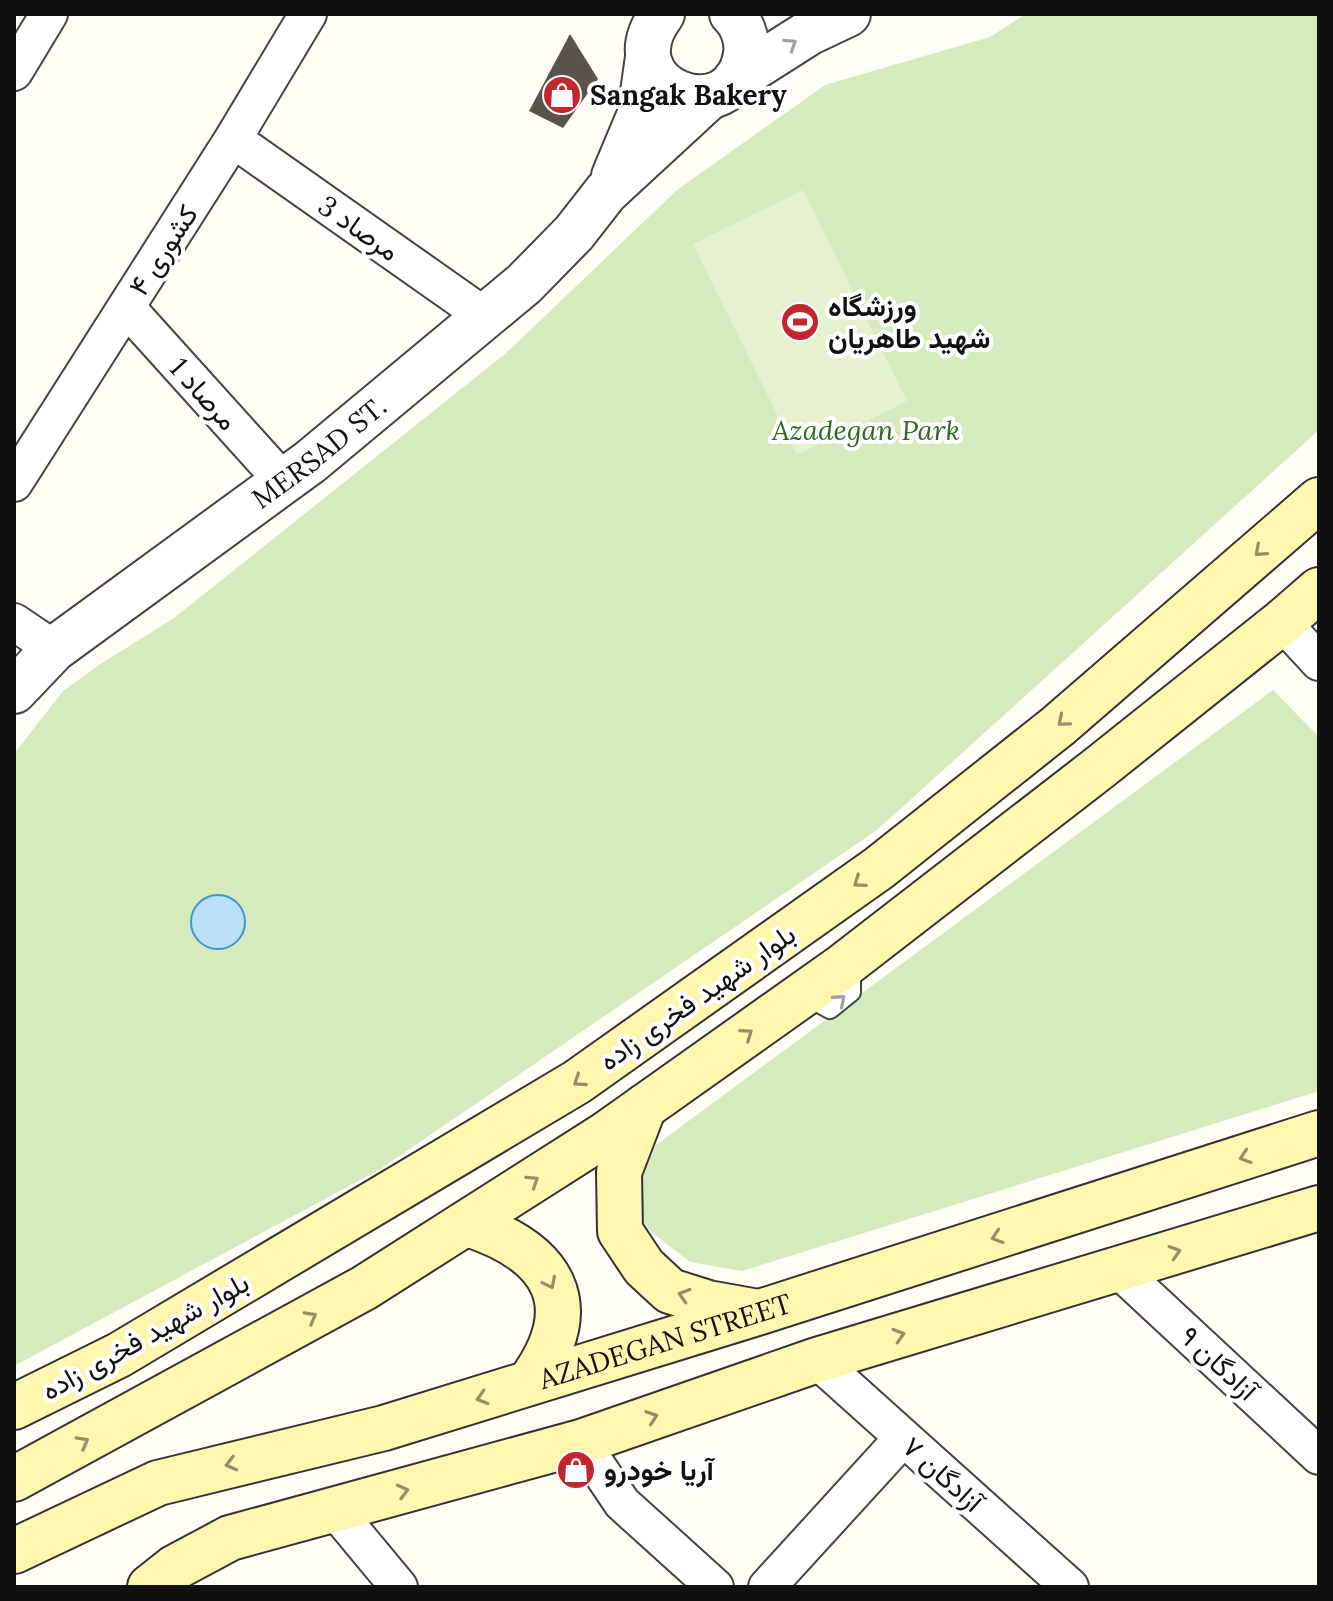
<svg xmlns="http://www.w3.org/2000/svg" width="1333" height="1601" viewBox="0 0 1333 1601" font-family="Lora,Vazirmatn,serif">
<style>
.green{fill:#d5ebbd}
.pitch{fill:#e6f2cf}
.water{fill:#b9e0f7;stroke:#3f96cf;stroke-width:2}
.building{fill:#5a524d}
.lines{fill:none;stroke-linecap:round;stroke-linejoin:round}
.service-casing{stroke:#444;stroke-width:22}
.minor-casing{stroke:#444;stroke-width:40}
.tertiary-casing{stroke:#444;stroke-width:48}
.secondary-casing{stroke:#333;stroke-width:48}
.service{stroke:#fff;stroke-width:18}
.minor{stroke:#fff;stroke-width:36}
.tertiary{stroke:#fff;stroke-width:44}
.secondary{stroke:#fff6b0;stroke-width:44}
.oneway{stroke:#a0a0a0}
.oneway2{stroke:#948f68}
.labels{text-anchor:middle;dominant-baseline:central;stroke-width:8;stroke-linejoin:round;paint-order:stroke}
.poi-label{font-size:28px;font-weight:bold;fill:#111;stroke:#fff;text-anchor:start}
.street-label{font-size:28px;fill:#111;stroke:#fff}
.park-label{font-size:28px;font-style:italic;fill:#2f6b1f;stroke:#fff}
</style>
<rect width="100%" height="100%" fill="#fffdf5"/>
<path class="green" d="M 1026,14 L 1319,14 L 1319,430 L 877,830 L 379,1170 L 14,1366 L 14,754 L 63,691 L 99,665 L 174,618 L 505,354 L 677,190 L 825,85 L 990,37 Z
M 1273,690 L 1319,737 L 1319,1091 L 742,1271 L 690,1262 L 645,1227 L 638,1187 L 656,1145 Z"/>
<path class="pitch" d="M 803,190 L 907,401 L 797,455 L 693,244 Z"/>
<path class="water" d="M191 922a27 27 0 1 1 54 0a27 27 0 1 1-54 0Z"/>
<path class="building" d="M 570,34 L 598,79 L 563,128 L 529,111 Z"/>
<g class="lines">
<g class="service-casing">
<path id="service" d="M 806,996 L 830,1009 L 851,992 L 851,963"/>
</g>
<g class="minor-casing">
<path id="minor" d="M 14,72 L 49,14
M 233,139 L 486,317
M 126,307 L 282,480
M 14,483 L 233,139 L 308,14
M 14,622 L 54,649
M 1282,622 L 1319,662
M 1119,1270 L 1319,1456
M 817,1360 L 1070,1587
M 581,1442 L 622,1503 L 715,1587
M 335,1510 L 399,1587
M 767,1587 L 903,1438"/>
</g>
<g class="tertiary-casing">
<g id="tertiary">
<path d="M 662,14 C 606,89 734,136 746,54 C 748,40 742,23 732,14"/>
<path d="M 736,79 L 810,32 L 848,14"/>
<path d="M 614,176 L 640,114 L 648,57"/>
<path id="s1" d="M 14,691 L 54,649 L 310,462 L 524,284 L 574,233 L 606,192 L 709,97"/>
</g>
</g>
<g class="secondary-casing">
<g id="secondary">
<path d="M 644,1107 L 619,1172 L 620,1231 L 644,1267 L 670,1291 L 708,1303 L 758,1312"/>
<path d="M 468,1224 C 553,1252 587,1304 529,1383"/>
<path d="M 14,1407 L 119,1355 L 577,1082 L 879,868 L 1058,726 L 1319,500"/>
<path d="M 14,1479 L 364,1288 L 606,1134 L 843,966 L 1099,768 L 1282,622 L 1319,590"/>
<path id="s2" d="M 14,1551 L 158,1483 L 384,1428 L 760,1312 L 1319,1133"/>
<path d="M 150,1587 L 174,1568 L 230,1538 L 581,1442 L 817,1360 L 1319,1208"/>
</g>
</g>
<use href="#service" class="service"/>
<use href="#minor" class="minor"/>
<use href="#tertiary" class="tertiary"/>
<use href="#secondary" class="secondary"/>
</g>
<defs><path id="oneway-chevron" d="M-2-3.5L2.5 0L-2 3.5" fill="none" stroke-width="1.6" stroke-linecap="round" stroke-linejoin="round" transform="scale(2)"/></defs>
<g class="oneway">
<use href="#oneway-chevron" transform="translate(791 44) rotate(-33)"/>
<use href="#oneway-chevron" transform="translate(840 1000) rotate(-41)"/>
</g>
<g class="oneway2">
<use href="#oneway-chevron" transform="translate(1260 551) rotate(139)"/>
<use href="#oneway-chevron" transform="translate(1063 721) rotate(140)"/>
<use href="#oneway-chevron" transform="translate(859 882) rotate(145)"/>
<use href="#oneway-chevron" transform="translate(747 1034) rotate(-35)"/>
<use href="#oneway-chevron" transform="translate(579 1081) rotate(146)"/>
<use href="#oneway-chevron" transform="translate(1245 1157) rotate(162)"/>
<use href="#oneway-chevron" transform="translate(533 1181) rotate(-33)"/>
<use href="#oneway-chevron" transform="translate(997 1237) rotate(162)"/>
<use href="#oneway-chevron" transform="translate(1175 1252) rotate(-17)"/>
<use href="#oneway-chevron" transform="translate(550 1283) rotate(63)"/>
<use href="#oneway-chevron" transform="translate(684 1295) rotate(-163)"/>
<use href="#oneway-chevron" transform="translate(311 1317) rotate(-29)"/>
<use href="#oneway-chevron" transform="translate(899 1335) rotate(-17)"/>
<use href="#oneway-chevron" transform="translate(482 1398) rotate(163)"/>
<use href="#oneway-chevron" transform="translate(652 1417) rotate(-19)"/>
<use href="#oneway-chevron" transform="translate(83 1442) rotate(-29)"/>
<use href="#oneway-chevron" transform="translate(231 1464) rotate(166)"/>
<use href="#oneway-chevron" transform="translate(403 1491) rotate(-15)"/>
</g>
<defs>
<g id="shop-disc" transform="scale(2)"><circle r="9.5" fill="#c4262e" stroke="#fff"/><path d="M-5-2.5h2.3a2.7 3.5 0 0 1 5.4 0H5L5.5 6h-11ZM-1.5-2.5h3a1.5 2.3 0 0 0-3 0Z" fill="#fff"/></g>
<g id="stadium-disc" transform="scale(2)"><circle r="9.5" fill="#c4262e" stroke="#fff"/><path d="M0-5a6.5 5 0 1 0 0 10a6.5 5 0 1 0 0-10ZM-3.5-1.8h7v3.6h-7Z" fill="#fff"/></g>
</defs>
<g fill-rule="evenodd">
<use href="#shop-disc" x="562" y="95"/>
<use href="#stadium-disc" x="800" y="322"/>
<use href="#shop-disc" x="576" y="1470"/>
</g>
<g class="labels">
<g class="poi-label">
<text x="590" y="95">Sangak Bakery</text>
<text x="828" y="306">ورزشگاه<tspan x="828" dy="32">شهید طاهریان</tspan></text>
<text x="604" y="1470">آریا خودرو</text>
</g>
<g class="street-label">
<text transform="translate(359 228) rotate(35)">مرصاد 3</text>
<text transform="translate(163 250) rotate(-57)">کشوری ۴</text>
<text transform="translate(204 394) rotate(48)">مرصاد 1</text>
<text stroke="none"><textPath href="#s1" startOffset="388">MERSAD ST.</textPath></text>
<text transform="translate(697 997) rotate(-35)">بلوار شهید فخری زاده</text>
<text transform="translate(145 1336) rotate(-29)">بلوار شهید فخری زاده</text>
<text stroke="none"><textPath href="#s2" startOffset="686">AZADEGAN STREET</textPath></text>
<text transform="translate(1219 1363) rotate(43)">آزادگان ۹</text>
<text transform="translate(943 1474) rotate(42)">آزادگان ۷</text>
</g>
<g class="park-label">
<text x="866" y="430">Azadegan Park</text>
</g>
</g>
<rect width="1333" height="1601" fill="none" stroke="#111111" stroke-width="32"/>
</svg>
